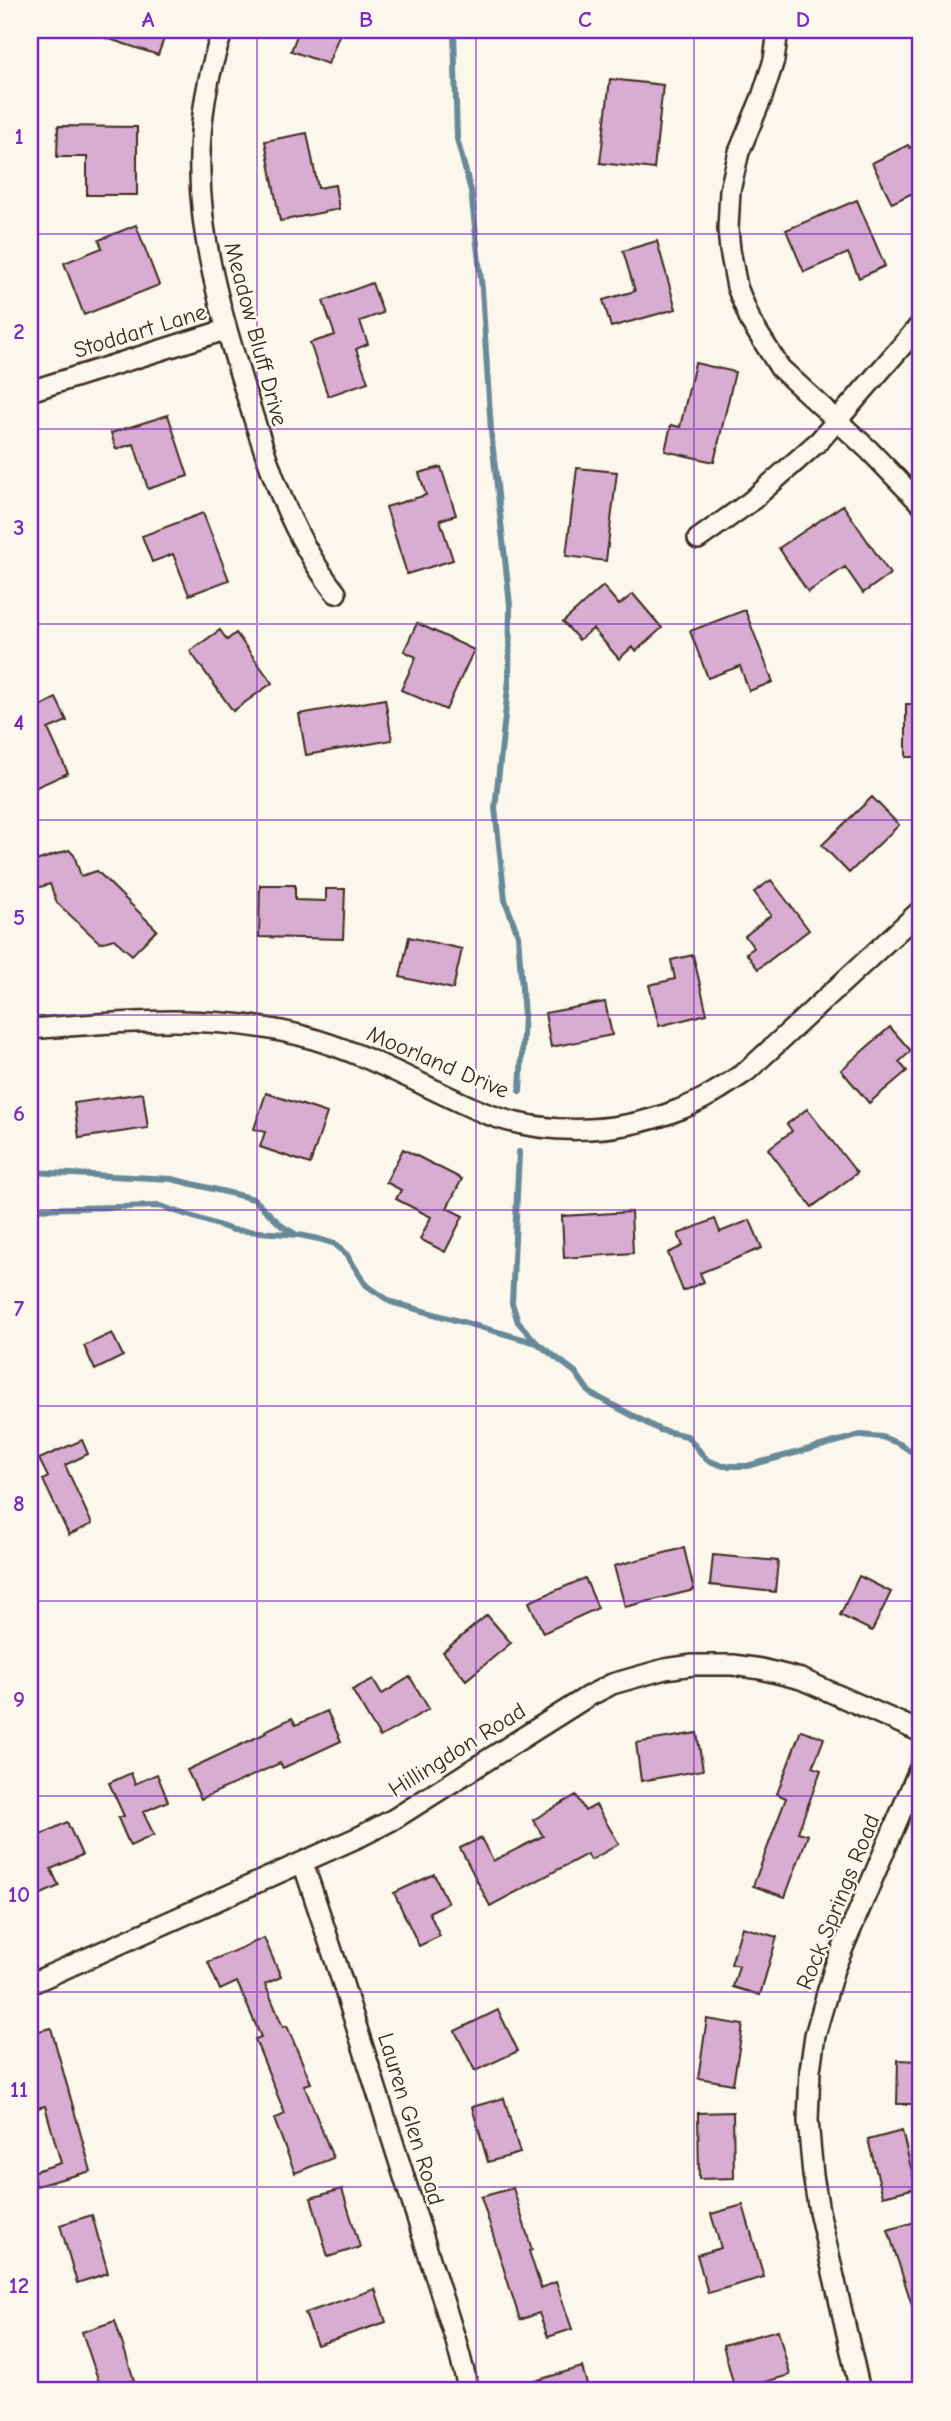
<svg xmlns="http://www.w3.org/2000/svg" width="951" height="2421" viewBox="0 0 951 2421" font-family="'Comic Neue',sans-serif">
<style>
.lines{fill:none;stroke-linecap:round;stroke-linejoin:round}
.stream{stroke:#688997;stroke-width:6}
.building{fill:#d9add1;stroke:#3b2a1e;stroke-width:2}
.street-casing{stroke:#3b2a1e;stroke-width:24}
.street{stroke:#fbf7ec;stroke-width:19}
.grid{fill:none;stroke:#7b2cbf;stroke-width:2;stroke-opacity:0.55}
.labels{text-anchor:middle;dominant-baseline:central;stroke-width:5;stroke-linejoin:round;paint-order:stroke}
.street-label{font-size:23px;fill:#3b2a1e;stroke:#fbf7ec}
.neatline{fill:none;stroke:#7b2cbf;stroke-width:2.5}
.grid-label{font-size:23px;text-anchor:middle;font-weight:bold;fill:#7b2cbf}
</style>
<rect width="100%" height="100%" fill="#fbf7ec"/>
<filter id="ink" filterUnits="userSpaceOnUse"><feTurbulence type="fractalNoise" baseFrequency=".0143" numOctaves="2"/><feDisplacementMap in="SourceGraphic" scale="14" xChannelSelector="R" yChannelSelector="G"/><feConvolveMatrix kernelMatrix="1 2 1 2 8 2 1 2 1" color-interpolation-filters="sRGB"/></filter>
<g filter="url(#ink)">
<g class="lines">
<path class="stream" d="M 454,30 L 457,139 L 471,191 L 482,289 L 491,431 L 510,605 L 509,679 L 495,808 L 505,900 L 518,935 L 524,1016 L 520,1091
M 519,1152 L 512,1303 L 518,1322 L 537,1343 L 575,1372 L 590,1393 L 660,1430 L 687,1436 L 707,1460 L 723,1466 L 747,1466 L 861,1435 L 882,1437 L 900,1444 L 921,1458
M 30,1172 L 172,1179 L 254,1199 L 282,1226 L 294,1233
M 30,1209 L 160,1206 L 233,1230 L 299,1235 L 319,1239 L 335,1244 L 347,1255 L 366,1285 L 391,1302 L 537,1343"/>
</g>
<path class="building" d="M 92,30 L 167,30 L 158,55 L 91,33 Z
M 299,30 L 341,30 L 328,64 L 291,51 Z
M 610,79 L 663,85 L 654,169 L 600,163 Z
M 58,126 L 137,127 L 137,195 L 87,195 L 87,157 L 57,157 Z
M 307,133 L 318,188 L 335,185 L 339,209 L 280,221 L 265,141 Z
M 921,142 L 921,189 L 892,203 L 872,163 L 908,145 L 910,148 Z
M 857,200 L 885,266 L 859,278 L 848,253 L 804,272 L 786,230 Z
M 136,225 L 159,285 L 84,315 L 64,263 L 102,248 L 99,240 Z
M 657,241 L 676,309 L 611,327 L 603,300 L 635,291 L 623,251 Z
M 372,283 L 383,313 L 360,321 L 368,344 L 356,349 L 368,382 L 328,396 L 310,343 L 335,335 L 323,301 Z
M 695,363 L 735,372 L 714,462 L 665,451 L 671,425 L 680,427 Z
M 168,415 L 188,476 L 148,489 L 134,444 L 116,449 L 111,433 Z
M 441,467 L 456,515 L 440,520 L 453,560 L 407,574 L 386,507 L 426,495 L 419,473 Z
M 577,468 L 617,472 L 606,561 L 566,556 Z
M 843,505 L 890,574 L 863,593 L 845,567 L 808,592 L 779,548 Z
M 203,513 L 229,580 L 189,595 L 173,554 L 152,562 L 142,536 Z
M 603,586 L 619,605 L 633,594 L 662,628 L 636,651 L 632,647 L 619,659 L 593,629 L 579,640 L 563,622 Z
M 745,610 L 773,682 L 749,691 L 740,666 L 708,678 L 690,631 Z
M 417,623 L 474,650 L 446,710 L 401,690 L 416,657 L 404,651 Z
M 220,630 L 227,640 L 236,633 L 272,683 L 233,711 L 190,651 Z
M 56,698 L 67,721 L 48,729 L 68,773 L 30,790 L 30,711 Z
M 385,699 L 392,740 L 306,755 L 299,714 Z
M 906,704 L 921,704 L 921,757 L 906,757 Z
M 872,797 L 899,825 L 849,873 L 822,845 Z
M 69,850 L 74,855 L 81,876 L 97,871 L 157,930 L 132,955 L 114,939 L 100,943 L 57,903 L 50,884 L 37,888 L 30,863 Z
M 771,880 L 809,930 L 758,969 L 746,953 L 754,948 L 745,936 L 771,915 L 754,892 Z
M 260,885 L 295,885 L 295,900 L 326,901 L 326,889 L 345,889 L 343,939 L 259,937 Z
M 409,937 L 462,949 L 453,989 L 400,977 Z
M 693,955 L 707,1014 L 659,1026 L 649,985 L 675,979 L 671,960 Z
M 605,1002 L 612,1035 L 551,1047 L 545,1013 Z
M 890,1027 L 911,1051 L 899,1062 L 907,1071 L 869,1103 L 841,1070 Z
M 143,1093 L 148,1128 L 79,1138 L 74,1103 Z
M 266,1093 L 327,1113 L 310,1164 L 260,1147 L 265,1132 L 254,1129 Z
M 807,1109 L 857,1173 L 812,1207 L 768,1149 L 792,1131 L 787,1124 Z
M 403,1149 L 462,1179 L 447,1208 L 463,1216 L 445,1252 L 420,1239 L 431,1217 L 396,1199 L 401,1190 L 386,1182 Z
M 631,1212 L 633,1253 L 564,1258 L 562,1216 Z
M 715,1219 L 720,1232 L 750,1220 L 762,1248 L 700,1273 L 704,1282 L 683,1291 L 668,1253 L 683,1246 L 678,1234 Z
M 112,1333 L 123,1356 L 95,1370 L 84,1346 Z
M 82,1440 L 88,1454 L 65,1465 L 92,1524 L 69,1535 L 43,1480 L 48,1477 L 39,1459 Z
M 684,1548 L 694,1590 L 625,1607 L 614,1566 Z
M 713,1555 L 778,1561 L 775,1592 L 710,1585 Z
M 859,1576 L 891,1592 L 872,1631 L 840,1615 Z
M 585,1578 L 598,1608 L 543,1633 L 529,1602 Z
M 487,1615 L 511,1643 L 466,1680 L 443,1652 Z
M 410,1677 L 429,1709 L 380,1737 L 352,1690 L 373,1679 L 382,1694 Z
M 327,1711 L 341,1741 L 283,1768 L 280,1763 L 201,1799 L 187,1770 L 266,1733 L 265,1731 L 292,1718 L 296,1725 Z
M 801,1730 L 824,1738 L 813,1767 L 821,1770 L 798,1832 L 808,1835 L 785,1897 L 753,1886 L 786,1798 L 777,1794 Z
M 697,1733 L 703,1770 L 641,1781 L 636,1743 Z
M 131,1773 L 135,1784 L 157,1774 L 168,1801 L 143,1812 L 154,1835 L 130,1846 L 118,1818 L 124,1816 L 109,1783 Z
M 576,1795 L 585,1811 L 596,1805 L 619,1844 L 591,1860 L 587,1854 L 490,1906 L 460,1848 L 481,1838 L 493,1861 L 543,1836 L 533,1820 Z
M 67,1822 L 82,1855 L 51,1869 L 59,1886 L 35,1897 L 30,1887 L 30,1862 L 38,1858 L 30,1840 Z
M 434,1874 L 448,1903 L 429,1912 L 440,1936 L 419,1946 L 394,1893 Z
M 742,1927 L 777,1937 L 760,1995 L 733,1987 L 739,1966 L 731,1964 Z
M 264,1938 L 281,1977 L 265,1984 L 283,2027 L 287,2026 L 311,2083 L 304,2085 L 333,2158 L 295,2173 L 274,2119 L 285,2114 L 255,2039 L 261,2037 L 237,1982 L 220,1990 L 208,1962 Z
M 498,2010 L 518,2051 L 475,2071 L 455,2031 Z
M 707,2019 L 743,2025 L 733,2084 L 698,2078 Z
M 51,2028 L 91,2171 L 36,2186 L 32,2172 L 61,2163 L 45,2106 L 37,2108 L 30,2082 L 30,2033 Z
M 898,2060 L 921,2061 L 921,2104 L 897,2104 Z
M 504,2098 L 520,2153 L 488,2162 L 472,2107 Z
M 733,2112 L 734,2178 L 699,2179 L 698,2113 Z
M 902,2131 L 916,2188 L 883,2196 L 868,2140 Z
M 513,2188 L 532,2250 L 529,2251 L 541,2288 L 556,2282 L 572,2329 L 548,2337 L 539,2313 L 520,2320 L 481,2197 Z
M 342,2189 L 360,2247 L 328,2257 L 311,2198 Z
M 743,2205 L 764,2277 L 708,2293 L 697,2255 L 721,2248 L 711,2214 Z
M 92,2215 L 108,2273 L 77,2283 L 60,2225 Z
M 921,2220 L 921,2323 L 918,2324 L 888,2230 Z
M 375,2289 L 386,2322 L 317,2345 L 305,2313 Z
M 115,2321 L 134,2380 L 102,2391 L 82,2332 Z
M 778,2330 L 790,2375 L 735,2390 L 723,2345 Z
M 582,2367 L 589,2391 L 515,2391 L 514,2387 Z"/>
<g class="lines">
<g class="street-casing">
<path id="street" d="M 223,30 C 176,163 208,271 248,400 C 269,468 291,536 336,593
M 778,30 L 774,60 L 762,97 L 739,152 L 730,190 L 728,229 L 730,250 L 737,287 L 751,322 L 780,368 L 869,450 L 921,504
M 30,391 L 225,330
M 698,539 L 750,502 L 820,440 L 921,324
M 30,1029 C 121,1022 210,1013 299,1035 C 362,1051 417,1083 475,1109 C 538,1137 615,1135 678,1110 C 703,1101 725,1086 747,1071 L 921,910
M 303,1863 L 342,1981 L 456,2341 L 469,2391
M 30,1984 L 361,1836 L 394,1819 L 587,1697 L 612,1684 L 665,1669 L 693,1665 L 733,1665 L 761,1669 L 801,1679 L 921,1732
M 860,2391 L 819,2211 L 813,2175 L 808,2121 L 810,2070 L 815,2035 L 834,1969 L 921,1765"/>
</g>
<use href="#street" class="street"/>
</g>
</g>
<path class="grid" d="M 257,30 L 257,2391M 476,30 L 476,2391M 694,30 L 694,2391M 30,234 L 921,234M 30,429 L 921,429M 30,624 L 921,624M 30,820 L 921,820M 30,1015 L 921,1015M 30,1210 L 921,1210M 30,1406 L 921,1406M 30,1601 L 921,1601M 30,1796 L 921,1796M 30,1992 L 921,1992M 30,2187 L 921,2187"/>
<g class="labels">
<g class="street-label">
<text transform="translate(140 331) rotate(-17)">Stoddart Lane</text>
<text transform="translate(256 334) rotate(75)">Meadow Bluff Drive</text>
<text transform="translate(438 1062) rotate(23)">Moorland Drive</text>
<text transform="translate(457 1750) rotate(-32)">Hillingdon Road</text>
<text transform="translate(838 1902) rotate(-68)">Rock Springs Road</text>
<text transform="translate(411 2119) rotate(73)">Lauren Glen Road</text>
</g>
</g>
<rect width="951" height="2421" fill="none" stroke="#fbf7ec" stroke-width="77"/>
<rect x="38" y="38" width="874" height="2344" class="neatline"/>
<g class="grid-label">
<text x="148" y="27">A</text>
<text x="366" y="27">B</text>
<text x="585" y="27">C</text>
<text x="803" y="27">D</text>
<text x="19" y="144">1</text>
<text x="19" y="339">2</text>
<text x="19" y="535">3</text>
<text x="19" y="730">4</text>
<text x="19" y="925">5</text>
<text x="19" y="1121">6</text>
<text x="19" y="1316">7</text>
<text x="19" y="1511">8</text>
<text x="19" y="1707">9</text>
<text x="19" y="1902">10</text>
<text x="19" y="2097">11</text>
<text x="19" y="2293">12</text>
</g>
</svg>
